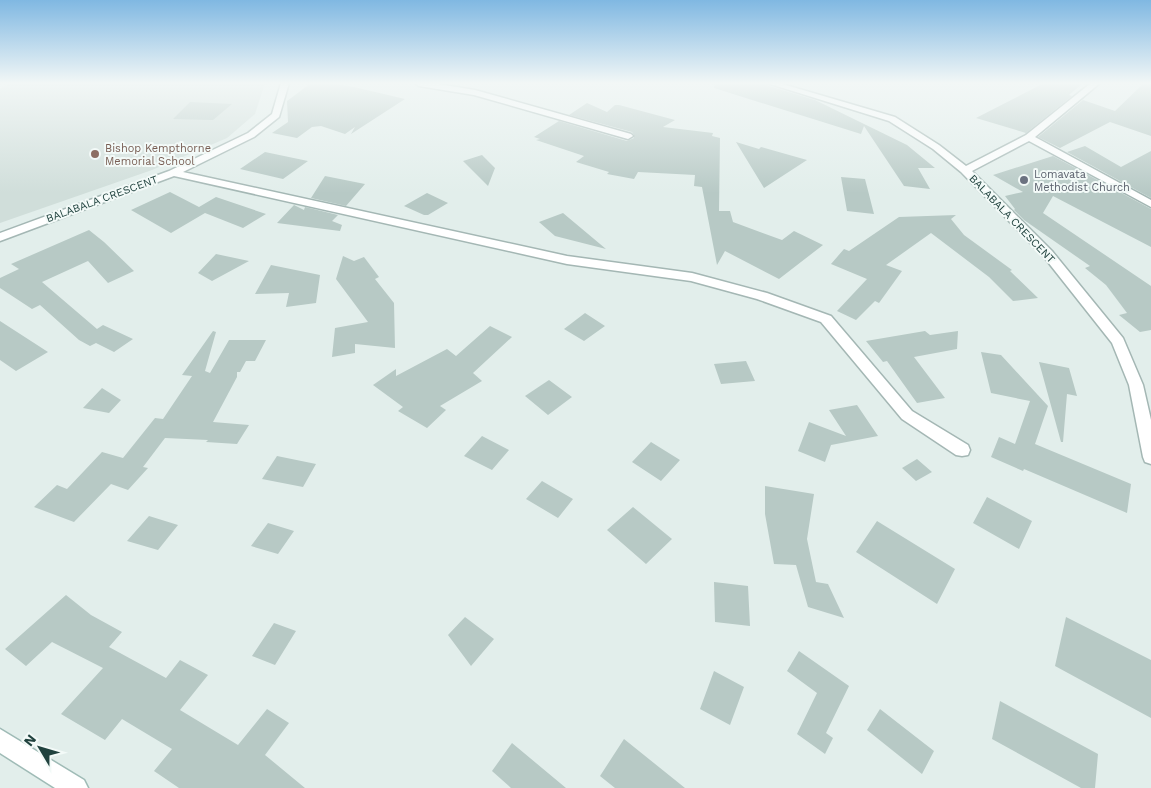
<svg xmlns="http://www.w3.org/2000/svg" width="1151" height="788" viewBox="0 0 1151 788" font-family="'Work Sans',sans-serif">
<style>
.built{fill:#d0deda}
.building{fill:#b7c9c5}
.lines{fill:none;stroke-linecap:round;stroke-linejoin:round}
.street-casing{stroke:#a4b7b4;stroke-width:3}
.secondary-casing{stroke:#9fbbb6;stroke-width:3}
.street{fill:#fff;fill-rule:evenodd}
.secondary{fill:#fff;fill-rule:evenodd}
.education-dot{fill:#8d6e63;stroke:#f3faf8;stroke-width:2}
.worship-dot{fill:#6b7280;stroke:#f3faf8;stroke-width:2}
.labels{text-anchor:middle;dominant-baseline:central;stroke-width:4;stroke-linejoin:round;paint-order:stroke}
.far-education-label{font-size:11px;fill:#785e54;stroke:#f3faf8;text-anchor:start}
.far-worship-label{font-size:11px;fill:#5b616d;stroke:#f3faf8;text-anchor:start}
.far-street-label{font-size:11px;fill:#20423e;stroke:#f3faf8}
</style>
<rect width="100%" height="100%" fill="#e2eeeb"/>
<path class="built" d="M 11,83 L 265,83 L 255,114 L 227,138 L 152,170 L 0,223 L 0,89 Z"/>
<path class="building" d="M 311,83 L 328,83 L 354,87 L 405,99 L 351,134 L 355,127 L 345,134 L 321,126 L 312,127 L 297,138 L 272,133 L 288,122 L 287,101 Z
M 715,83 L 765,83 L 766,85 L 815,100 L 907,145 L 935,168 L 918,168 L 930,189 L 904,186 L 864,126 L 861,134 L 714,88 Z
M 1044,83 L 1083,83 L 1069,95 L 1072,96 L 1026,133 L 976,118 Z
M 1144,83 L 1151,83 L 1151,136 L 1110,122 L 1060,148 L 1038,137 L 1083,100 L 1115,111 Z
M 190,102 L 232,104 L 213,120 L 173,119 Z
M 587,103 L 607,112 L 615,105 L 619,105 L 675,120 L 663,127 L 713,133 L 712,136 L 720,138 L 719,211 L 730,211 L 733,222 L 782,240 L 794,231 L 823,245 L 779,279 L 725,251 L 717,265 L 702,187 L 694,186 L 695,175 L 638,172 L 634,179 L 607,174 L 609,172 L 576,162 L 584,156 L 536,140 L 540,139 L 534,137 L 559,121 L 627,141 L 634,138 L 634,135 L 632,132 L 569,115 Z
M 736,142 L 759,149 L 761,147 L 807,160 L 764,188 Z
M 1085,146 L 1121,167 L 1151,151 L 1151,198 L 1067,152 Z
M 265,152 L 308,161 L 283,179 L 240,169 Z
M 482,155 L 495,168 L 488,186 L 463,161 Z
M 1053,156 L 1151,209 L 1151,247 L 1053,196 L 1043,213 L 1151,286 L 1151,330 L 1140,332 L 1119,315 L 1127,313 L 1106,285 L 1085,268 L 1090,266 L 1024,220 L 1014,210 L 1015,209 L 1005,196 L 1023,192 L 993,175 Z
M 325,176 L 365,184 L 346,206 L 311,198 Z
M 841,177 L 865,179 L 874,214 L 847,211 Z
M 170,192 L 199,207 L 216,197 L 266,214 L 243,228 L 205,213 L 171,233 L 131,210 Z
M 427,193 L 448,203 L 428,215 L 424,215 L 404,206 Z
M 294,205 L 304,210 L 305,207 L 338,215 L 332,221 L 342,225 L 340,231 L 277,223 Z
M 563,213 L 606,249 L 555,236 L 539,222 Z
M 956,215 L 951,219 L 964,235 L 1012,270 L 1010,271 L 1038,298 L 1013,301 L 989,277 L 931,233 L 886,265 L 902,271 L 879,303 L 875,301 L 856,320 L 837,311 L 867,279 L 831,264 L 844,249 L 849,251 L 899,217 Z
M 89,230 L 104,242 L 134,271 L 108,283 L 88,261 L 42,282 L 97,329 L 103,325 L 133,339 L 114,352 L 96,343 L 90,346 L 79,340 L 40,305 L 32,309 L 0,288 L 0,278 L 19,269 L 11,264 Z
M 216,254 L 249,261 L 212,281 L 198,273 Z
M 343,256 L 354,261 L 364,257 L 379,277 L 375,279 L 394,303 L 395,348 L 355,344 L 355,353 L 332,357 L 335,328 L 368,322 L 336,279 Z
M 271,265 L 320,275 L 316,303 L 286,307 L 289,293 L 255,294 Z
M 585,313 L 605,326 L 584,341 L 564,329 Z
M 0,321 L 48,352 L 16,371 L 0,360 Z
M 490,326 L 512,337 L 473,373 L 482,381 L 440,406 L 446,410 L 427,428 L 398,411 L 403,407 L 373,385 L 396,369 L 396,376 L 447,349 L 456,356 Z
M 213,331 L 216,332 L 205,371 L 210,373 L 229,340 L 266,340 L 255,361 L 246,361 L 240,372 L 237,372 L 237,377 L 213,422 L 249,425 L 237,444 L 206,442 L 208,440 L 165,438 L 143,467 L 148,468 L 128,490 L 111,484 L 74,522 L 34,507 L 57,485 L 67,489 L 102,452 L 123,458 L 155,418 L 163,419 L 192,376 L 182,375 Z
M 925,331 L 930,335 L 958,331 L 957,349 L 914,357 L 945,398 L 917,403 L 887,361 L 883,362 L 866,341 Z
M 981,352 L 1001,355 L 1048,406 L 1035,444 L 1131,484 L 1127,513 L 1024,469 L 1023,471 L 991,457 L 999,437 L 1015,444 L 1030,401 L 991,393 Z
M 746,361 L 755,381 L 721,384 L 714,364 Z
M 1039,362 L 1069,368 L 1077,396 L 1067,394 L 1063,442 L 1061,442 Z
M 549,380 L 572,397 L 548,415 L 525,396 Z
M 102,388 L 121,400 L 109,413 L 83,408 Z
M 857,405 L 878,436 L 831,445 L 825,462 L 798,451 L 809,422 L 846,436 L 829,410 Z
M 482,436 L 509,450 L 492,470 L 464,456 Z
M 651,442 L 680,460 L 661,481 L 632,462 Z
M 277,456 L 316,464 L 303,487 L 262,479 Z
M 917,459 L 932,472 L 916,481 L 902,468 Z
M 542,481 L 573,499 L 558,518 L 526,499 Z
M 765,486 L 814,494 L 807,539 L 816,582 L 828,584 L 844,618 L 808,607 L 796,565 L 774,564 L 765,514 Z
M 987,497 L 1032,521 L 1019,549 L 973,523 Z
M 633,507 L 672,539 L 646,564 L 607,530 Z
M 149,516 L 178,525 L 158,550 L 127,541 Z
M 877,521 L 955,569 L 937,604 L 856,552 Z
M 268,523 L 294,531 L 278,554 L 251,546 Z
M 714,582 L 748,586 L 750,626 L 715,622 Z
M 66,595 L 91,615 L 122,632 L 109,647 L 166,678 L 180,660 L 208,675 L 180,710 L 238,745 L 267,709 L 289,723 L 265,755 L 305,788 L 179,788 L 154,771 L 172,749 L 122,719 L 105,740 L 61,714 L 103,668 L 52,642 L 26,666 L 5,649 Z
M 465,617 L 494,639 L 471,666 L 448,635 Z
M 1066,617 L 1151,660 L 1151,718 L 1055,666 Z
M 274,623 L 296,631 L 275,665 L 252,656 Z
M 799,651 L 849,686 L 826,733 L 833,738 L 825,754 L 797,734 L 817,693 L 787,671 Z
M 714,671 L 744,687 L 730,725 L 700,709 Z
M 1000,701 L 1098,754 L 1095,788 L 1081,788 L 992,739 Z
M 880,709 L 934,751 L 922,774 L 867,730 Z
M 624,739 L 685,788 L 615,788 L 600,776 Z
M 512,743 L 566,788 L 511,788 L 492,771 Z"/>
<g class="lines">
<g class="street-casing">
<path id="street" d="M 281,83 L 289,83 L 279,117 L 254,137 L 183,172 L 567,256 L 692,273 L 767,293 L 831,316 L 912,411 L 968,445 L 970,450 L 968,455 L 962,456 L 956,455 L 902,419 L 821,322 L 757,299 L 691,281 L 567,264 L 174,176 L 0,241 L 0,233 L 169,171 L 248,133 L 272,114 Z
M 415,83 L 432,83 L 475,90 L 631,134 L 633,136 L 628,139 L 474,95 L 419,86 Z
M 767,83 L 779,83 L 895,117 L 939,145 L 966,166 L 1026,135 L 1091,83 L 1100,83 L 1035,137 L 1151,200 L 1151,207 L 1029,141 L 972,171 L 1052,251 L 1123,338 L 1143,385 L 1151,420 L 1151,464 L 1145,462 L 1143,457 L 1129,385 L 1112,343 L 1044,257 L 961,172 L 933,149 L 889,121 Z"/>
</g>
<g class="secondary-casing">
<path id="secondary" d="M 0,729 L 84,780 L 88,788 L 55,788 L 0,753 Z"/>
</g>
<use href="#street" class="street"/>
<use href="#secondary" class="secondary"/>
</g>
<linearGradient id="sky" x2="0" y2="1"><stop stop-color="#80b8e2"/><stop offset="0.43" stop-color="#f2f7f6"/><stop offset="1" stop-color="#f2f7f6" stop-opacity="0"/></linearGradient>
<rect width="1151" height="193" fill="url(#sky)"/>
<circle class="education-dot" cx="95" cy="154" r="5"/>
<circle class="worship-dot" cx="1024" cy="180" r="5"/>
<g class="labels">
<g class="far-education-label">
<text x="105" y="148">Bishop Kempthorne<tspan x="105" dy="13">Memorial School</tspan></text>
</g>
<g class="far-worship-label">
<text x="1034" y="174">Lomavata<tspan x="1034" dy="13">Methodist Church</tspan></text>
</g>
<g class="far-street-label">
<text transform="translate(102 199) rotate(-20)">BALABALA CRESCENT</text>
<text transform="translate(1012 219) rotate(46)">BALABALA CRESCENT</text>
</g>
</g>
<g transform="translate(40 748) rotate(308)" stroke="#f3faf8" stroke-width="4" paint-order="stroke">
<path d="M0-4L9 19L0 12L-9 19Z" fill="#20423e"/>
<text y="-8" font-size="14" font-weight="bold" text-anchor="middle" fill="#20423e">N</text>
</g>
</svg>
